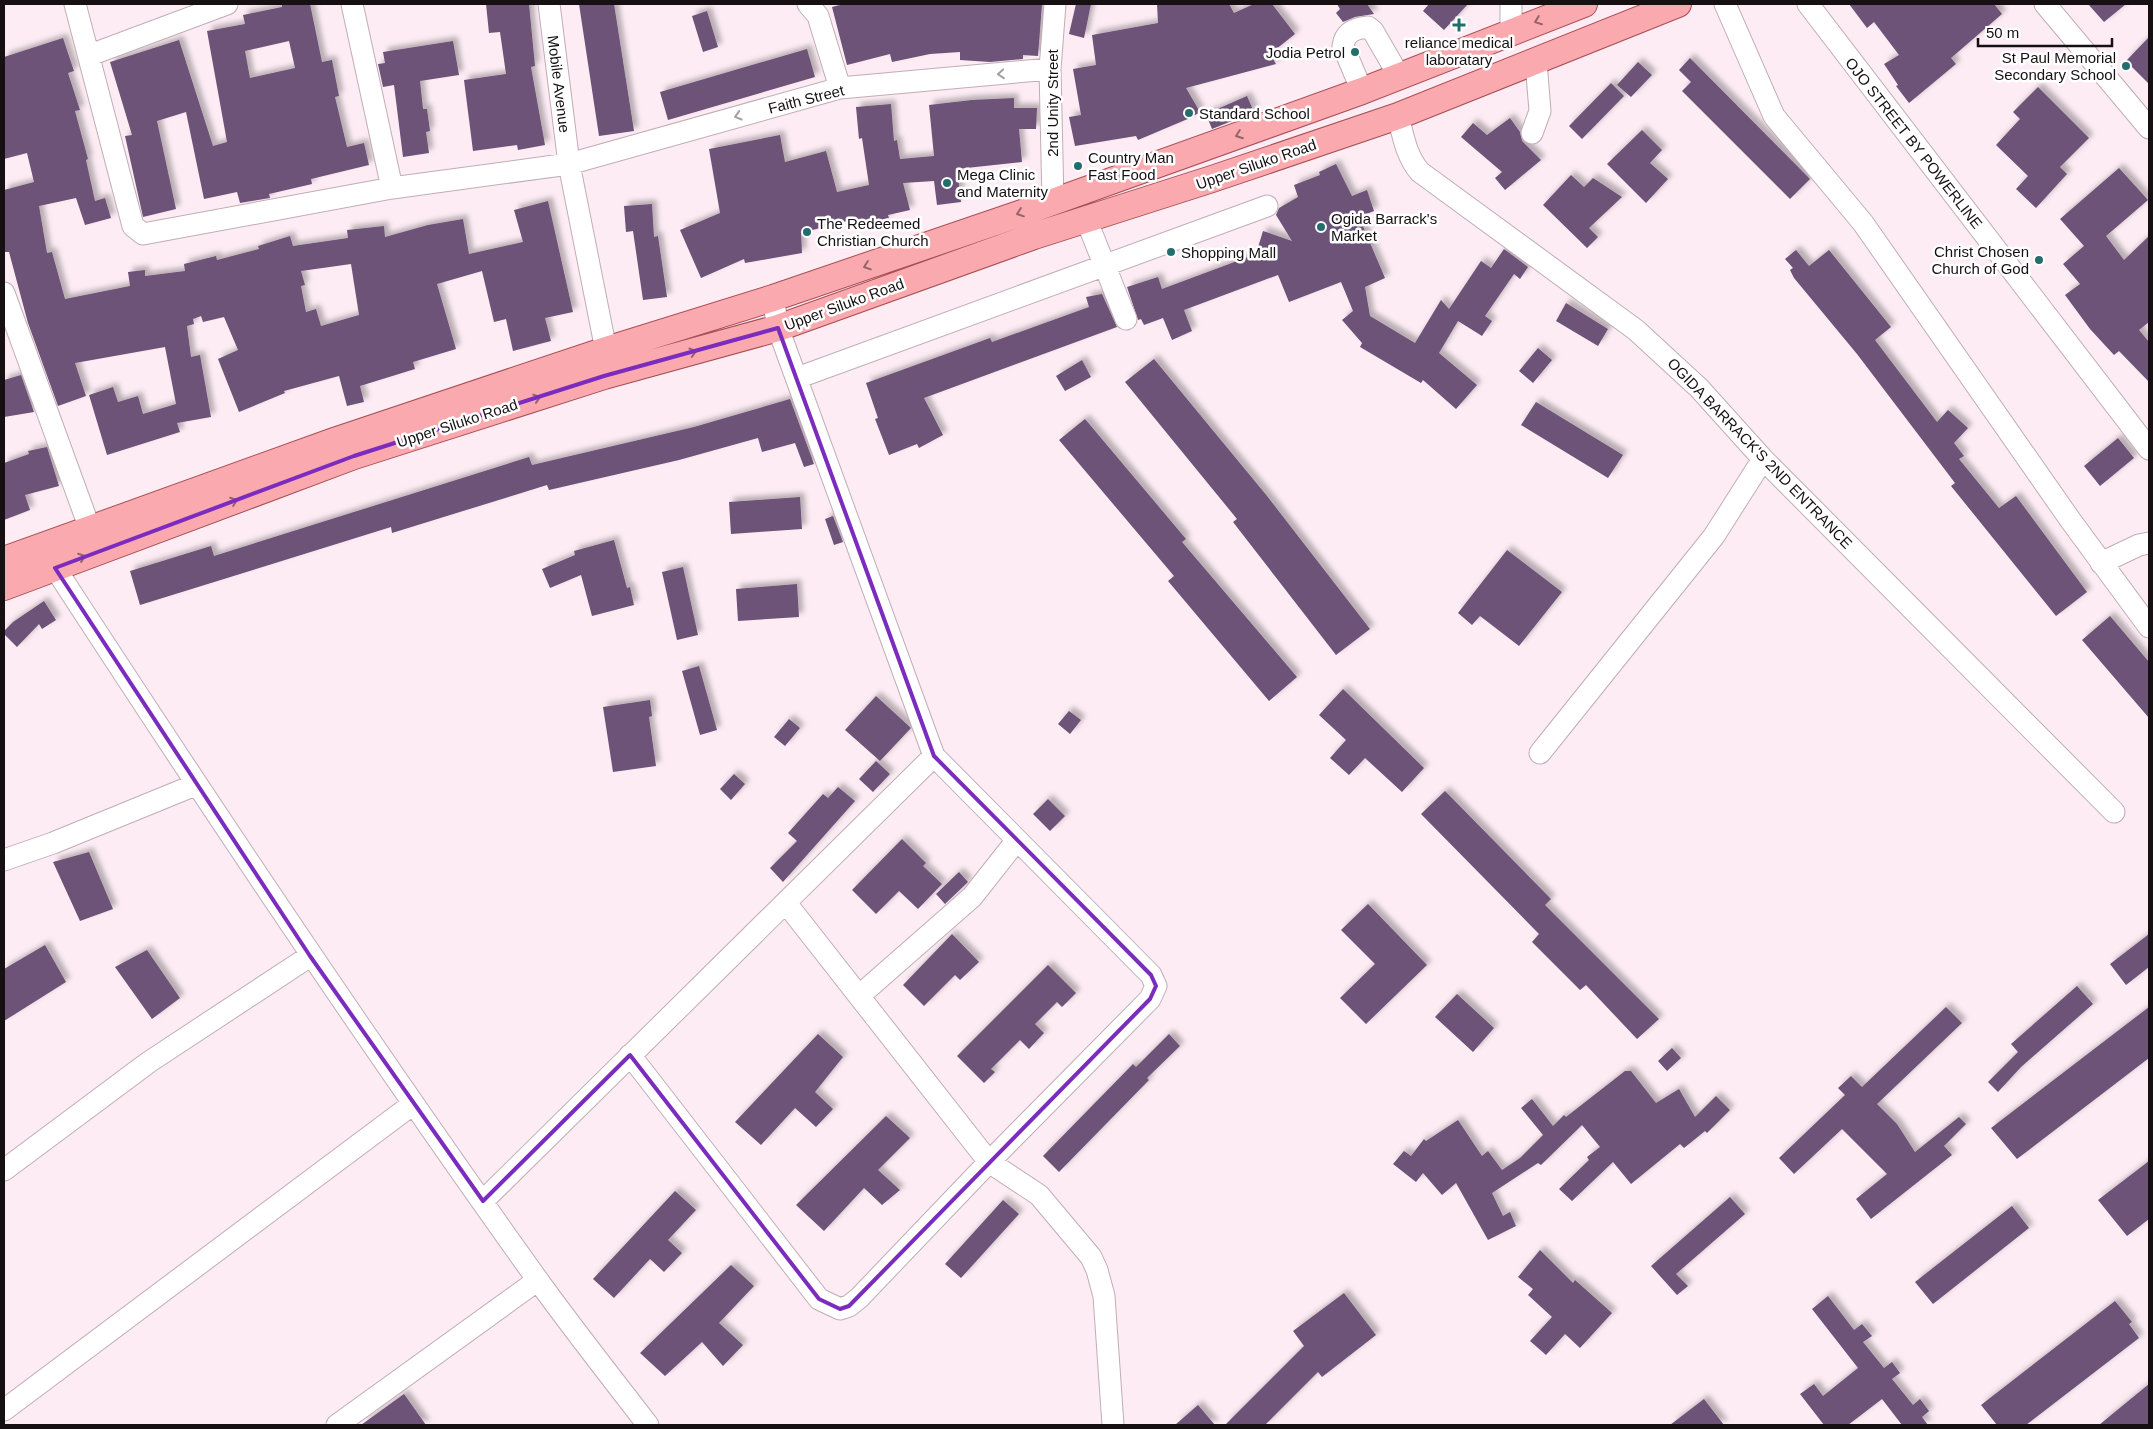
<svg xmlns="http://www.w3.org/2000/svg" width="2153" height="1429" viewBox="0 0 2153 1429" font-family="Helvetica,sans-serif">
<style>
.building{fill:#6c5277;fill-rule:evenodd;filter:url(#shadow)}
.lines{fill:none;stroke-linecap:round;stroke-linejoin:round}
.minor-casing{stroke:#c0adb6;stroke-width:23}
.major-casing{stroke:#a84e55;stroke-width:28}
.minor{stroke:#fff;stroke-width:21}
.major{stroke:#faa9af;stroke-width:26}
.oneway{stroke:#936469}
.oneway2{stroke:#a29fa1}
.marked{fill:none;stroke:#7b2cbf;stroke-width:4;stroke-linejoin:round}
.poi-dot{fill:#236e6c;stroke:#fff;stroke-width:2}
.labels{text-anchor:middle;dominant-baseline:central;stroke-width:5;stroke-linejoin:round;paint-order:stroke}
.poi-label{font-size:15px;fill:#161013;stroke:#fff;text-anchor:start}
.street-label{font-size:15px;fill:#161013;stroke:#fff}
</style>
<defs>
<filter id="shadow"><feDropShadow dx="4.5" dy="-4.5" stdDeviation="2.5" flood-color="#0004"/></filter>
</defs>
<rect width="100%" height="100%" fill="#fdecf4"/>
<path class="building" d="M 282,4 L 310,4 L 322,62 L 332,60 L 339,96 L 335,97 L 347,147 L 364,143 L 369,165 L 311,179 L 312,184 L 269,194 L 270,198 L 240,203 L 237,192 L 204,199 L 186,112 L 157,121 L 176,209 L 143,217 L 125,136 L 132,135 L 110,62 L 179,40 L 213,146 L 227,142 L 207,31 L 245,24 L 243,15 L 282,7 ZM 289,41 L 295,68 L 250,78 L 245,51 Z
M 486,4 L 529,4 L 535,66 L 531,67 L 545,145 L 518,150 L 517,145 L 473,151 L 464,80 L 506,74 L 500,32 L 489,33 Z
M 579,4 L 614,4 L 634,131 L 599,136 Z
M 844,4 L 1042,4 L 1038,56 L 1023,55 L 1023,59 L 990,62 L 960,60 L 960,52 L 930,54 L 892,62 L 890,54 L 847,65 L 832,7 Z
M 1076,4 L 1091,4 L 1084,38 L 1069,34 Z
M 1157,4 L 1229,4 L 1234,13 L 1254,4 L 1272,4 L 1295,34 L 1270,54 L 1276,64 L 1186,88 L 1200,112 L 1190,118 L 1138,140 L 1136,136 L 1075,146 L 1069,117 L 1081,115 L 1073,69 L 1096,65 L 1092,35 L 1158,23 Z
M 1337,4 L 1367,4 L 1374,14 L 1355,17 L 1343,22 L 1336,13 L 1340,9 Z
M 1429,4 L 1468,4 L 1444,30 L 1423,11 Z
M 1849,4 L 1994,4 L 2002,14 L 1951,58 L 1956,64 L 1909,103 L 1896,86 L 1898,85 L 1884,64 L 1899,55 L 1874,22 L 1867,28 Z
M 2088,4 L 2126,4 L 2104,22 Z
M 707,11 L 718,47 L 703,52 L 692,16 Z
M 2149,37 L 2149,84 L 2126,61 Z
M 63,38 L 74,71 L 68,73 L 80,110 L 75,111 L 88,159 L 86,160 L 95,201 L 105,198 L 111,218 L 85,225 L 76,198 L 39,206 L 47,253 L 52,252 L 65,299 L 130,286 L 128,272 L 145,270 L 145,276 L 185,271 L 184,264 L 216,256 L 217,260 L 259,249 L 258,246 L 290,236 L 293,246 L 348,238 L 347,230 L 384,226 L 385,237 L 428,225 L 463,219 L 469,254 L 523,242 L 514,210 L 548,201 L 573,312 L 545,318 L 551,341 L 513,351 L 506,319 L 494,322 L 482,271 L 437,284 L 456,349 L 413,362 L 415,369 L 360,386 L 364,402 L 347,406 L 339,376 L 284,391 L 285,393 L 239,412 L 218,359 L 238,350 L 224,317 L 203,322 L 201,316 L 193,319 L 194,324 L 187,326 L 191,357 L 200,355 L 211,417 L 177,423 L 180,432 L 107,455 L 89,395 L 113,387 L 118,402 L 138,396 L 143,414 L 176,404 L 165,347 L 75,363 L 86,396 L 58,406 L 28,323 L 9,252 L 4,252 L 4,190 L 34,182 L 27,153 L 4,159 L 4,57 ZM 351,264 L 359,315 L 321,326 L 316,309 L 306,312 L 301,286 L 305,285 L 301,271 Z
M 453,41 L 459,75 L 420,81 L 423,109 L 427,109 L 430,131 L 426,132 L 429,153 L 403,157 L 394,85 L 383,87 L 378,64 L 385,63 L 383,52 Z
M 807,49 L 815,77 L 668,120 L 660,92 Z
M 1690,58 L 1810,179 L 1790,199 L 1682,91 L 1691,82 L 1679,70 Z
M 1638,62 L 1652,75 L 1631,97 L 1617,85 Z
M 1611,83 L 1624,96 L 1582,139 L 1569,126 Z
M 2038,87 L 2089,138 L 2060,167 L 2067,174 L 2036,208 L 2016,189 L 2028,176 L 1996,145 L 2020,119 L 2013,112 Z
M 1247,96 L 1254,112 L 1212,129 L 1206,114 Z
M 1014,98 L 1014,108 L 1037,108 L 1036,129 L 1019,129 L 1022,162 L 957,169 L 961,202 L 937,205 L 934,181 L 903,183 L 910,210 L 888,215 L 889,218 L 849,227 L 847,221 L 801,233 L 802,253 L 745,263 L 744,259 L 701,278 L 680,230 L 720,213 L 709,149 L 780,135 L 785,162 L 826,151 L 837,192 L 869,185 L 862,138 L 859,139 L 856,107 L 891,104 L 894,141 L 897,140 L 900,159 L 934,156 L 929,105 L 972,100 Z
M 1510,118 L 1520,132 L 1522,141 L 1541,160 L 1505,190 L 1495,178 L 1502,172 L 1461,137 L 1473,123 L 1487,135 Z
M 1642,130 L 1662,150 L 1650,163 L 1668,179 L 1646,203 L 1607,164 Z
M 1336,164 L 1352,196 L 1367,190 L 1374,211 L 1359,217 L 1385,278 L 1365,287 L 1370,316 L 1415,343 L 1441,300 L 1449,309 L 1481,261 L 1491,268 L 1504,249 L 1528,267 L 1520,279 L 1514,274 L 1485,316 L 1492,321 L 1482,336 L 1458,321 L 1439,353 L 1477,385 L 1456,409 L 1423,380 L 1421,383 L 1360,347 L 1362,343 L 1342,320 L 1353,311 L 1341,282 L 1289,302 L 1278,275 L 1184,310 L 1192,331 L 1172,340 L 1163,318 L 1144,325 L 1141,319 L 1138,320 L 1127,287 L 1158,277 L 1162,289 L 1256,254 L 1263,231 L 1292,241 L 1276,215 L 1279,208 L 1298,197 L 1294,185 L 1320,175 L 1319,172 Z
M 2119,168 L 2148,200 L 2106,236 L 2124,260 L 2149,236 L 2149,322 L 2139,330 L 2149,342 L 2149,382 L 2119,351 L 2114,355 L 2090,329 L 2065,295 L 2080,284 L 2063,264 L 2084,246 L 2060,219 Z
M 1571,175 L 1584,187 L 1593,178 L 1622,197 L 1589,228 L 1598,237 L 1587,248 L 1543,205 Z
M 652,204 L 654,237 L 658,236 L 667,297 L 643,300 L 633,231 L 626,232 L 624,206 Z
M 1796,250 L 1809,266 L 1829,250 L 1891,327 L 1875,340 L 1937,422 L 1948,410 L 1968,428 L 1954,443 L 1964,456 L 1959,459 L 1999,508 L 2016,496 L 2087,592 L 2056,616 L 1951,486 L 1955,483 L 1857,354 L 1794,278 L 1790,270 L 1793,268 L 1785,259 Z
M 1102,294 L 1117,327 L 924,398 L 943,435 L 919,448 L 917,444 L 889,455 L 875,419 L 878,418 L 866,383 L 990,338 L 992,342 L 1089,307 L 1086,297 Z
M 1566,303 L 1608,329 L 1598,346 L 1556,321 Z
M 1538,348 L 1552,360 L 1533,383 L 1519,371 Z
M 1154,359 L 1267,496 L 1370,629 L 1336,655 L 1233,522 L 1237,519 L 1125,382 Z
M 1082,360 L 1091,377 L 1065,391 L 1056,376 Z
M 21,375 L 34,412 L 4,417 L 4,380 Z
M 790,399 L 814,464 L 804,467 L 795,443 L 762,452 L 758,438 L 679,460 L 549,490 L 547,485 L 392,533 L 391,527 L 140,605 L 130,571 L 211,546 L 214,556 L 529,457 L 532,465 L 694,427 Z
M 1536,402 L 1623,455 L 1608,478 L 1521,425 Z
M 1085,419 L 1186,539 L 1182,542 L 1297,677 L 1269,701 L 1168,581 L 1174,576 L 1059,440 Z
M 2118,438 L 2134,458 L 2100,486 L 2084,466 Z
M 47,447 L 59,486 L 25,495 L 30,510 L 4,520 L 4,463 L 29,454 L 28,451 Z
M 800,497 L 802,529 L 731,534 L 729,502 Z
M 833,516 L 843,542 L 834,545 L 825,519 Z
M 614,540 L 627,588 L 630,587 L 634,605 L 592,616 L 581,575 L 550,588 L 542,569 L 575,555 L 574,551 Z
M 1507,550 L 1562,592 L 1519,646 L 1480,616 L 1472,625 L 1458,613 Z
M 683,567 L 698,635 L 677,640 L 662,572 Z
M 797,584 L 799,617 L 738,621 L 736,589 Z
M 44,601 L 56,620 L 42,629 L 39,624 L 17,647 L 4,634 L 4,631 L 13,622 Z
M 2110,616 L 2149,662 L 2149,718 L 2082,640 Z
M 699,666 L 717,730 L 700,735 L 682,671 Z
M 1343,689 L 1424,768 L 1402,792 L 1365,758 L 1349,775 L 1330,758 L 1346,740 L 1319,715 Z
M 876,696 L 911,728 L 880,761 L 845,730 Z
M 650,700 L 652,716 L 649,717 L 656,766 L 613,772 L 603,707 Z
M 1069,711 L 1081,720 L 1070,734 L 1058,724 Z
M 789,719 L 800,728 L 785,746 L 774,737 Z
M 876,761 L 890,774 L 873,792 L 859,779 Z
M 734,774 L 745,784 L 731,800 L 720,789 Z
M 838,787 L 855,801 L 783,882 L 770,868 L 797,841 L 788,833 L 823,794 L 828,798 Z
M 1445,791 L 1551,899 L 1545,905 L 1659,1019 L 1637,1039 L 1586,985 L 1580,990 L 1532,942 L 1539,934 L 1421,814 Z
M 1048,799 L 1065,816 L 1050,831 L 1033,814 Z
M 902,839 L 926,863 L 923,866 L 942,884 L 918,909 L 899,891 L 876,914 L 852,890 Z
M 89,852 L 113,909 L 80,921 L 53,862 Z
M 959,872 L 968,882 L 945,904 L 936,894 Z
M 1368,904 L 1427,965 L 1366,1024 L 1340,998 L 1375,964 L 1341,930 Z
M 952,934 L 979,962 L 960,980 L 955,975 L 924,1006 L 903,985 Z
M 2149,934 L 2149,967 L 2126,985 L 2110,964 Z
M 45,945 L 66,982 L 4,1021 L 4,969 Z
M 147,950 L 180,998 L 152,1019 L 115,967 Z
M 1048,965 L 1076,993 L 1062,1007 L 1057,1002 L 1035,1024 L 1044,1033 L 1029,1049 L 1020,1040 L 991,1069 L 995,1072 L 984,1083 L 957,1056 Z
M 2077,986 L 2093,1004 L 2021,1067 L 1998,1092 L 1988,1082 L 2018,1052 L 2011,1044 Z
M 1457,994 L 1494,1028 L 1473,1052 L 1435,1017 Z
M 1946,1007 L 1962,1023 L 1877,1104 L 1897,1124 L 1915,1152 L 1959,1117 L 1966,1124 L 1944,1146 L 1952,1155 L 1871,1219 L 1856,1199 L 1887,1174 L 1842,1129 L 1794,1174 L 1779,1158 L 1845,1095 L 1838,1088 L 1851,1076 L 1862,1087 Z
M 2149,1007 L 2149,1058 L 2017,1159 L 1991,1128 Z
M 818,1034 L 843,1057 L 815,1092 L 833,1109 L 816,1127 L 795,1108 L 761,1145 L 735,1122 Z
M 1169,1034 L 1180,1046 L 1147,1078 L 1149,1080 L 1059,1172 L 1043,1156 L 1133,1064 L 1136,1067 Z
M 1672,1048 L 1681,1058 L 1667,1071 L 1658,1061 Z
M 1625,1071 L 1631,1071 L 1656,1103 L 1679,1089 L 1695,1117 L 1716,1096 L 1730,1110 L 1707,1133 L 1705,1131 L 1684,1148 L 1680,1144 L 1631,1184 L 1613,1162 L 1572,1201 L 1559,1189 L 1589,1160 L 1587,1157 L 1600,1147 L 1582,1125 L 1541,1165 L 1538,1163 L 1492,1193 L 1503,1216 L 1510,1212 L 1516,1226 L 1488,1240 L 1456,1183 L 1442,1195 L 1423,1173 L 1416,1182 L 1393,1164 L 1404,1151 L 1411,1156 L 1424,1139 L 1426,1141 L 1458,1120 L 1482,1156 L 1488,1151 L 1502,1170 L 1520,1158 L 1543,1135 L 1521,1108 L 1532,1099 L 1553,1126 L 1564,1115 L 1566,1117 Z
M 886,1116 L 910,1138 L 878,1170 L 900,1190 L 882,1205 L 864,1188 L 824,1231 L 796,1205 Z
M 2149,1161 L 2149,1219 L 2127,1236 L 2098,1200 Z
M 675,1191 L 696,1210 L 668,1240 L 682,1253 L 664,1272 L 650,1259 L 614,1298 L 593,1279 Z
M 1730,1197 L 1745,1214 L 1676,1274 L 1688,1286 L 1677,1295 L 1651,1266 Z
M 1003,1200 L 1019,1214 L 961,1278 L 945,1264 Z
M 2012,1206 L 2029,1228 L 1933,1304 L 1915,1282 Z
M 1540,1250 L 1573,1283 L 1575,1280 L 1612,1313 L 1580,1348 L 1565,1334 L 1546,1355 L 1530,1341 L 1552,1317 L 1528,1295 L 1533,1289 L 1518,1277 Z
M 731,1265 L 754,1286 L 719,1323 L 743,1345 L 723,1366 L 702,1342 L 665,1376 L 640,1353 Z
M 1344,1293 L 1376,1335 L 1322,1377 L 1318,1372 L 1265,1425 L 1225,1425 L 1304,1346 L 1293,1331 Z
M 1828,1296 L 1854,1330 L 1862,1324 L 1872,1336 L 1863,1342 L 1884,1368 L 1892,1362 L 1900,1373 L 1892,1379 L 1913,1405 L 1920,1399 L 1929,1411 L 1922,1417 L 1928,1425 L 1902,1425 L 1882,1399 L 1848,1425 L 1824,1425 L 1800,1394 L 1814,1384 L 1823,1396 L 1858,1368 L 1812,1309 Z
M 2115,1301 L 2132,1322 L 2129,1324 L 2139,1338 L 2026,1425 L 1997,1425 L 1981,1405 Z
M 2149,1384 L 2149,1425 L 2099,1425 Z
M 404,1394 L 426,1425 L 361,1425 Z
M 1704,1399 L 1724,1425 L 1670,1425 Z
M 1198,1405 L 1215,1425 L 1175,1425 Z"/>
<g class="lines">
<g class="minor-casing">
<path id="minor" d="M 75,4 L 133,226 L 143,234 L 392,188 L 569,164 L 840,88 L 1050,69
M 352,4 L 392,188
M 549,4 L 569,164 L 606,350
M 808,4 L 818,16 L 840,88
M 1511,4 L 1511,32
M 1725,4 L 1774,116 L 1863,223 L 2071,521 L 2149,627
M 1808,4 L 2149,449
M 2045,4 L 2149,128
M 90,55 L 227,4
M 1362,91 L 1343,46 C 1345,32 1355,28 1368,27 L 1373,31 L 1399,76
M 1398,116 C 1403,135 1406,156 1420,172 L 1636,330 L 1699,388 L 1763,459 L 2114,812
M 1532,133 L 1540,111 L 1536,62
M 1053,202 L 1050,69 L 1055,4
M 1086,219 L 1126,319
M 4,293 L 90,529
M 797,378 L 1267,206
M 2101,563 L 2139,545 L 2149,543
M 55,568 C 211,808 370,1046 537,1279 C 573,1329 611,1377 648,1425
M 1540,753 L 1714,536 L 1763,459
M 4,860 L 53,843 L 195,785
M 786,903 L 989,1162 L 1039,1195 L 1091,1257 L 1097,1270 L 1104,1296 L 1113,1425
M 859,996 L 972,897 L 1017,840
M 630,1055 L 819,1299 L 840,1309 L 849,1306 L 859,1298 L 989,1162 L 1150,999 L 1156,986 L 1151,975 L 934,756 L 778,328 L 773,298
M 4,1170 L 149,1062 L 310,956
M 483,1201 L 934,756
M 4,1410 L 413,1104
M 337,1425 L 538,1280"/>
</g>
<g class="major-casing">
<path id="major" d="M 4,560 L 337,440 L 606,350 L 773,298 L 1022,213 L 1362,91 L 1584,4
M 4,587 L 354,456 L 604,376 L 778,328 L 1034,236 L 1212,179 L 1398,116 L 1678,4"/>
</g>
<use href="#minor" class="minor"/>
<use href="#major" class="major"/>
</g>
<defs><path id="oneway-chevron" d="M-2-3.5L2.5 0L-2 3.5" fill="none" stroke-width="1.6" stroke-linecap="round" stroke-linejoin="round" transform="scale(1.25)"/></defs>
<g class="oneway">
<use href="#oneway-chevron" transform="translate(1538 21) rotate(159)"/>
<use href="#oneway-chevron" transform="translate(1239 135) rotate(160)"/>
<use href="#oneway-chevron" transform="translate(1020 213) rotate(161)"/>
<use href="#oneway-chevron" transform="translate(867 266) rotate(161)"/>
<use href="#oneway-chevron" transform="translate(693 352) rotate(-16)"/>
<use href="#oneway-chevron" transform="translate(537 398) rotate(-18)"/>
<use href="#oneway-chevron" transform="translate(234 501) rotate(-20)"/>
<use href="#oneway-chevron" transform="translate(82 557) rotate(-20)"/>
</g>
<g class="oneway2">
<use href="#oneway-chevron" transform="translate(1001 74) rotate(175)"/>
<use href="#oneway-chevron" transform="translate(738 116) rotate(164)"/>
</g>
<path class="marked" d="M 778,328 L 934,756 L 1151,975 L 1156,986 L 1150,999 L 849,1306 L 840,1309 L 819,1299 L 630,1055 L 483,1201 L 310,956 L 55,568 L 354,456 L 604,376 Z"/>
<g class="poi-dot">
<path d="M1456.5 17.5h5v5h5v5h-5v5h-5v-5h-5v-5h5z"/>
<circle cx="1355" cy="52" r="5"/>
<circle cx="2126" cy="66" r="5"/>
<circle cx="1189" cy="113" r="5"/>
<circle cx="1078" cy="166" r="5"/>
<circle cx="947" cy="183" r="5"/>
<circle cx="1321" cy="227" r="5"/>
<circle cx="807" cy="232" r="5"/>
<circle cx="1171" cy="252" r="5"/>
<circle cx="2039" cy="260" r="5"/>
</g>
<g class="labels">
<g class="poi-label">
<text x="1459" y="42" text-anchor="middle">reliance medical<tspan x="1459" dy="17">laboratary</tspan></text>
<text x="1345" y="52" text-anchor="end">Jodia Petrol</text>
<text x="2116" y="57" text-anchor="end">St Paul Memorial<tspan x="2116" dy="17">Secondary School</tspan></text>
<text x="1199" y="113">Standard School</text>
<text x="1088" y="157">Country Man<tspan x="1088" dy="17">Fast Food</tspan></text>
<text x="957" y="174">Mega Clinic<tspan x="957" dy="17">and Maternity</tspan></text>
<text x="1331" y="218">Ogida Barrack's<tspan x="1331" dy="17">Market</tspan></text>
<text x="817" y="223">The Redeemed<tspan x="817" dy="17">Christian Church</tspan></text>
<text x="2029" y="251" text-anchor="end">Christ Chosen<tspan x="2029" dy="17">Church of God</tspan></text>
<text x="1181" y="252">Shopping Mall</text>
</g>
<g class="street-label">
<text transform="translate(559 84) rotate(83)">Mobile Avenue</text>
<text transform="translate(806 99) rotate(-14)">Faith Street</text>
<text transform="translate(1052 103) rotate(-90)">2nd Unity Street</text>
<text transform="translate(1914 143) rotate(52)">OJO STREET BY POWERLINE</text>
<text transform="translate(1256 164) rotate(-19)">Upper Siluko Road</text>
<text transform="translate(844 304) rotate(-20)">Upper Siluko Road</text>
<text transform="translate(457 423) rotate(-18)">Upper Siluko Road</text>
<text transform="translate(1760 453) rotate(46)">OGIDA BARRACK'S 2ND ENTRANCE</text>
</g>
</g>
<rect width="2153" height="1429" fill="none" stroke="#161013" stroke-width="10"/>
<path d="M1978 38v8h134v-8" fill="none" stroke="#161013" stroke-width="2.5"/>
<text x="1986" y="38" font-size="15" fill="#161013" stroke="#ffffff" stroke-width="4" paint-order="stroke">50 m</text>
</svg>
